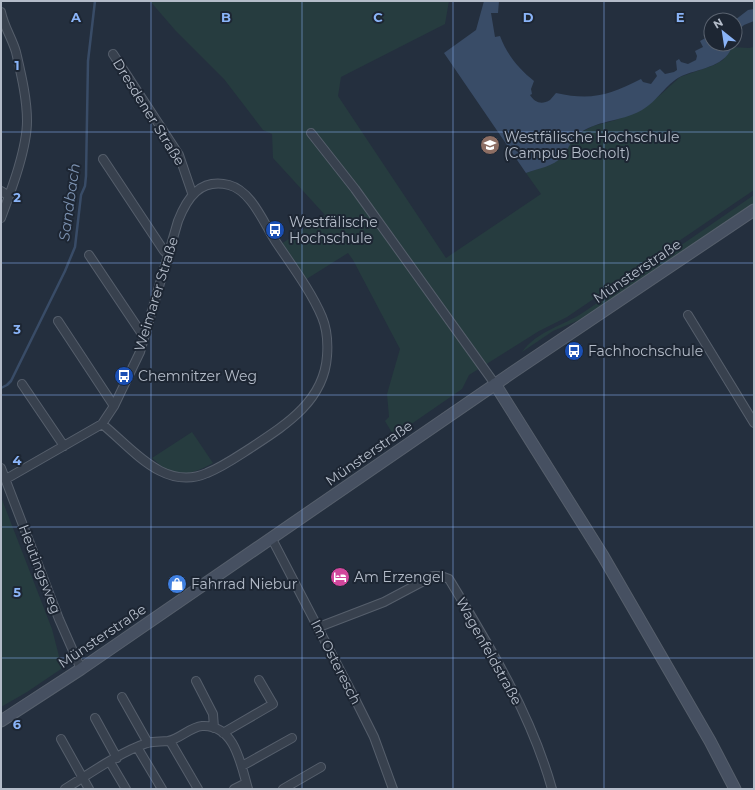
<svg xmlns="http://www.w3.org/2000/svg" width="755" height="790" viewBox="0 0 755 790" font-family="Montserrat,sans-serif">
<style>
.green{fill:#263c3f}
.water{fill:#394c67}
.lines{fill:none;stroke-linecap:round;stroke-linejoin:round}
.stream{stroke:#394c67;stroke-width:2.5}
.street-casing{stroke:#565f6c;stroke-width:10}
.secondary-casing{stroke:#565f6c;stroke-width:13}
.street{stroke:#38414e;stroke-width:8}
.secondary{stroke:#465061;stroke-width:11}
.grid{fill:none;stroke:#8ab4f8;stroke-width:1;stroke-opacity:0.55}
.labels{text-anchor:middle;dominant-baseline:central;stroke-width:4;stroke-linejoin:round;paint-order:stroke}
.street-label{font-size:14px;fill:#b4bcc9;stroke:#1d2633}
.poi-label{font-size:14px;fill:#b4bcc9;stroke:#1d2633;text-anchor:start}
.water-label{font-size:15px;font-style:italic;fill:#7c92b1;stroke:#1d2633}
.grid-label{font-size:13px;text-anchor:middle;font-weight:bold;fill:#8ab4f8;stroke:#1d2633;stroke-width:4;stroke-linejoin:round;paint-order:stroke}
</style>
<rect width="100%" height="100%" fill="#242f3e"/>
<path class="green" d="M 150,1 L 449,1 L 445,24 L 341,77 L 338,96 L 446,258 L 541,194 L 526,173 L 549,165 L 562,158 L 570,143 L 580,133 L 593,126 L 616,120 L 659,96 L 680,77 L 714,65 L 723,60 L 732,47 L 749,48 L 754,47 L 754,190 L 567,317 L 539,331 L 469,375 L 462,389 L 394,436 L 385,421 L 389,417 L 387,394 L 400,349 L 353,260 L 348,253 L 305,280 L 281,244 L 325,215 L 273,158 L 272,134 L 263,130 L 224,79 L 175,30 Z
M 754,195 L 754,204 L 606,305 L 584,318 L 553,331 L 522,352 C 537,331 563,326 584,312 Z
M 192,432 L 213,463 C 202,469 185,477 173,474 C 166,471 158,463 152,458 Z
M 1,497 L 52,629 L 61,664 L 61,669 L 27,692 L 1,707 Z"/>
<path class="water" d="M 484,1 L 499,1 L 498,13 L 491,13 L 495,37 L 500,36 C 507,55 519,69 534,81 L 531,89 L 532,94 L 530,95 C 535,103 542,105 550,100 L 556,93 C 592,101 609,95 641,79 L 643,82 L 651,84 L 657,76 L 655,72 L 660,69 L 665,74 L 674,72 L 677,70 L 676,61 L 679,59 L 681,62 L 688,64 L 696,60 L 697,56 L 695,51 L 703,47 L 700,41 L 711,35 L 711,44 L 733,44 C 727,66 702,68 684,75 C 668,81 659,99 645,108 C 625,122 599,119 580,133 C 571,139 569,149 562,157 C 554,166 537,169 526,173 L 444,53 L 476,30 Z
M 754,9 L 754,21 L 744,25 L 735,33 L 735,20 L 748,10 Z"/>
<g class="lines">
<path class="stream" d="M 1,388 L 7,385 L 11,381 L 65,271 L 75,247 L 81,195 L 85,186 L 86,176 L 88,61 L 95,1"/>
<g class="street-casing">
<path id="street" d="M 1,12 C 4,27 12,38 16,52 C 21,74 27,98 27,121 C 27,149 11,191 1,218
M 113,54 L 179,155 L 192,193
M 311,133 L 355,189 L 495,384
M 103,159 L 164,251 L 169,255
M 1,191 L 9,196
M 89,255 L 144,337
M 688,315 L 754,423
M 58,321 L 114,406
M 22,384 L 64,446
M 1,468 L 59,619 L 81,669
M 6,479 L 102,424 L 114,406 L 140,352 L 178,221 C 187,198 200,178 229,185 C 252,191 264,224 276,242 C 292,266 311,291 322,317 C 327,329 328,343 327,356 C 324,402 284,426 249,449 C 235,458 222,467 207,473 C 164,492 132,448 102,424
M 272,539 L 354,697 L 374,737 L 393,789
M 319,627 L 384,602 L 433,576 L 441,576 L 449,579 C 489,645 531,714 552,789
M 196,681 L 213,714 L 214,728
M 122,697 L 148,743
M 95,718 L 117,758
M 223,733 L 273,704 L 259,680
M 61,739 L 89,789
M 170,741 L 198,789
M 137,747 L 162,789
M 110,762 L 126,789
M 242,766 L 292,738
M 65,789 C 89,774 120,752 147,743 C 155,741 161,742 168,741 C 180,739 190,727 202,726 C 235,724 241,765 248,789
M 234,789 L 246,783
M 283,789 L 321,767"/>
</g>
<g class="secondary-casing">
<path id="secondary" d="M 495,384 L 603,556 L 710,741 L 735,789
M 1,721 L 81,669 L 513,372 L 754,210"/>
</g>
<use href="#street" class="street"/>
<use href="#secondary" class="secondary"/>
</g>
<path class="grid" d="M 151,1 L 151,789M 302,1 L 302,789M 453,1 L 453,789M 604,1 L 604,789M 1,132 L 754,132M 1,263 L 754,263M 1,395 L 754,395M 1,527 L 754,527M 1,658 L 754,658"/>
<defs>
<g id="university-disc" transform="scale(1)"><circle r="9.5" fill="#8d6e63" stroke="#1d2633"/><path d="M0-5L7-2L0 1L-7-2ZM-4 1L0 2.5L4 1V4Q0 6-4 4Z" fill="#fff"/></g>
<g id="bus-disc" transform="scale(1)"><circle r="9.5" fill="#1a4fb4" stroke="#1d2633"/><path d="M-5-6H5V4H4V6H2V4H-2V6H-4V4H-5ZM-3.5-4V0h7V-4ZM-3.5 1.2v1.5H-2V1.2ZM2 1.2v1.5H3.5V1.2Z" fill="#fff"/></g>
<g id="hotel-disc" transform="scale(1)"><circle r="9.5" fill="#d1479c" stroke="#1d2633"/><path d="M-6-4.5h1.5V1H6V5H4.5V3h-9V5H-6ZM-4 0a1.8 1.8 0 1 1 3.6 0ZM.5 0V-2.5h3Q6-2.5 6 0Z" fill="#fff"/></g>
<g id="shop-disc" transform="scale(1)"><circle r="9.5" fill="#3f7fe0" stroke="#1d2633"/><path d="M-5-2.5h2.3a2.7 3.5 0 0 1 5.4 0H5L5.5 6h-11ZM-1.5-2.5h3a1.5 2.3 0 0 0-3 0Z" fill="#fff"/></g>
</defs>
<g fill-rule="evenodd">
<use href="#university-disc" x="490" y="145"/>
<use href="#bus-disc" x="275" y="230"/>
<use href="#bus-disc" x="574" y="351"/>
<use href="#bus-disc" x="124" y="376"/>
<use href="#hotel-disc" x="340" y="577"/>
<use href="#shop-disc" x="177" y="584"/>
</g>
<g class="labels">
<g class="street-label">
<text transform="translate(149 112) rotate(58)">Dresdener Straße</text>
<text transform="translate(637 271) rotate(-34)">Münsterstraße</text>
<text transform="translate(156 294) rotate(-73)">Weimarer Straße</text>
<text transform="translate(369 453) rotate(-35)">Münsterstraße</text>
<text transform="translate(40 569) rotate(69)">Heutingsweg</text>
<text transform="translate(102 636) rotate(-34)">Münsterstraße</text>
<text transform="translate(489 651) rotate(61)">Wagenfeldstraße</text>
<text transform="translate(336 662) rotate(63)">Im Osteresch</text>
</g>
<g class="poi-label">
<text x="504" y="137">Westfälische Hochschule<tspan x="504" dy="16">(Campus Bocholt)</tspan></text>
<text x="289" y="222">Westfälische<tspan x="289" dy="16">Hochschule</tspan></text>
<text x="588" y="351">Fachhochschule</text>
<text x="138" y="376">Chemnitzer Weg</text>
<text x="354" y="577">Am Erzengel</text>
<text x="191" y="584">Fahrrad Niebur</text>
</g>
<g class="water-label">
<text transform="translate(69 202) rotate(-82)">Sandbach</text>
</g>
</g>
<g class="grid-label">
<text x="76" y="22">A</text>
<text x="226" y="22">B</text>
<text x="378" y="22">C</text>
<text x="528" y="22">D</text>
<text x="680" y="22">E</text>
<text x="17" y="70">1</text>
<text x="17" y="202">2</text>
<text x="17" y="334">3</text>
<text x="17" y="465">4</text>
<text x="17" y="597">5</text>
<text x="17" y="729">6</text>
</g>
<rect width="755" height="790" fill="none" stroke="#b4bcc9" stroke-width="4"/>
<g transform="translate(723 32) rotate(330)"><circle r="19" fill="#1d2633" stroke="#59626f"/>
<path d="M0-3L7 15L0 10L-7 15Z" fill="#8ab4f8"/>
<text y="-6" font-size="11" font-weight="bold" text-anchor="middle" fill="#b4bcc9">N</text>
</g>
</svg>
